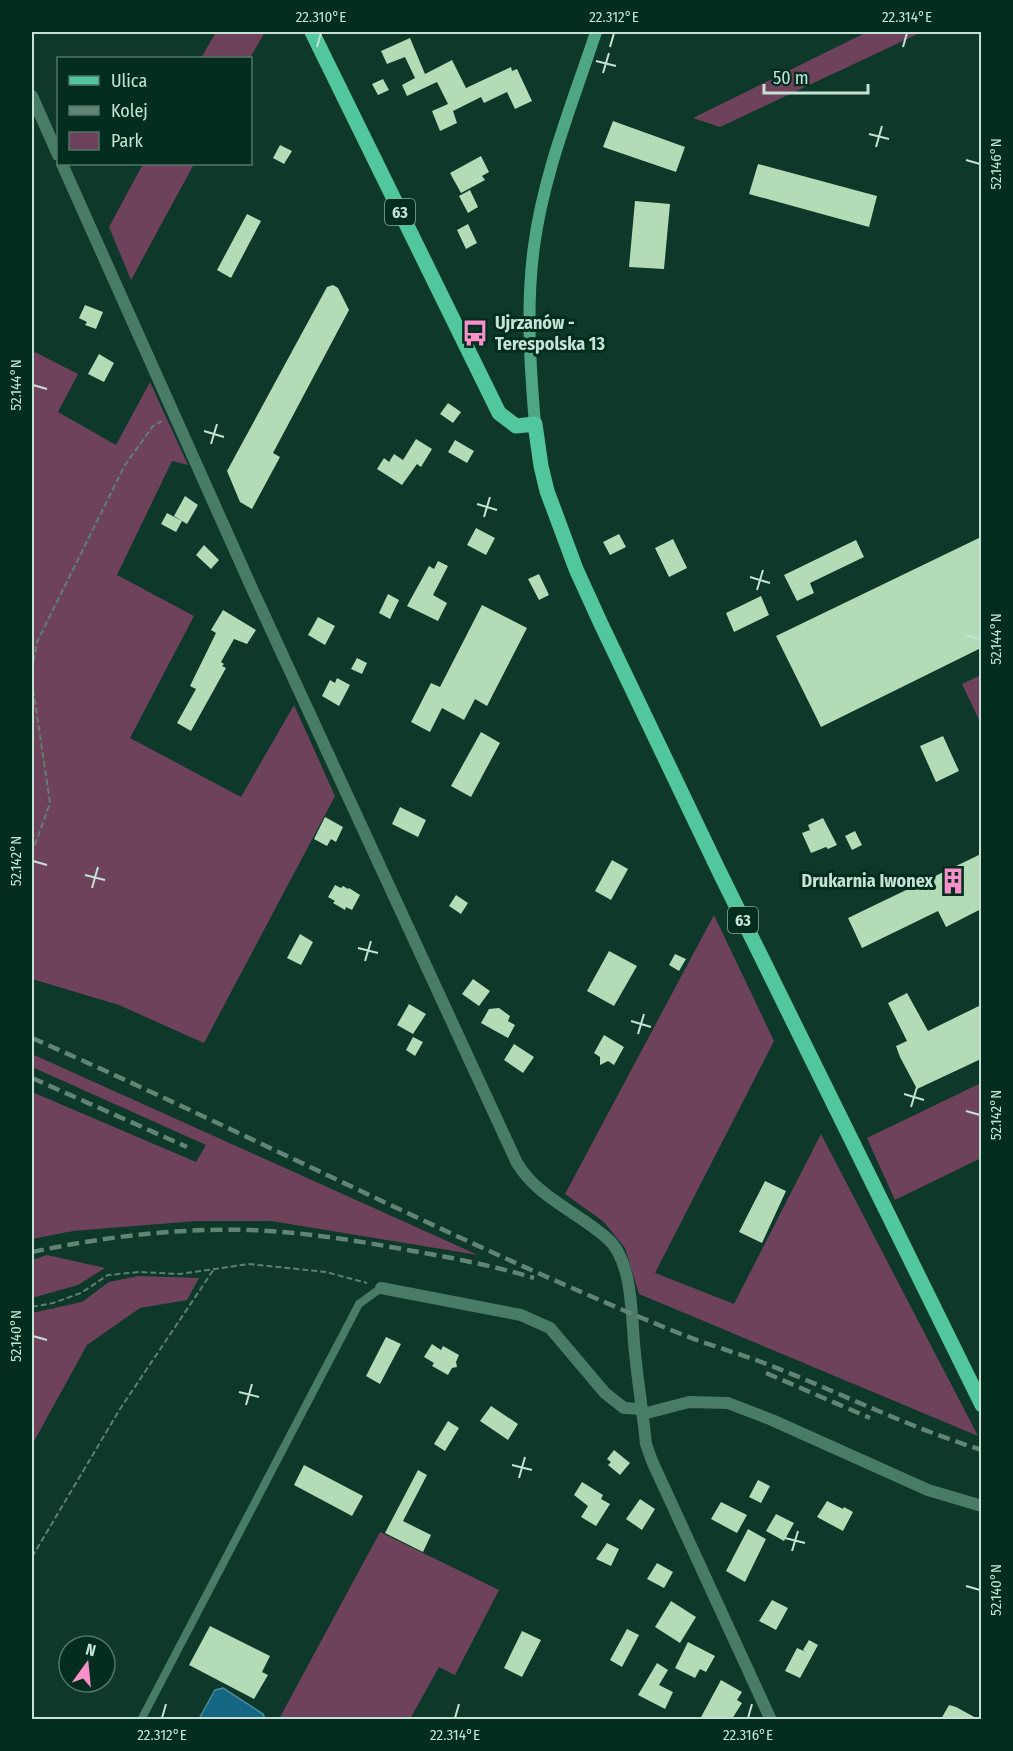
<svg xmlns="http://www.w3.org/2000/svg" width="1013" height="1751" viewBox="0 0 1013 1751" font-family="'Fira Sans Condensed',sans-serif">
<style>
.green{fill:#6f425b}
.water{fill:#146682;stroke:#498b9b;stroke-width:1.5}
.building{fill:#b3dbb5}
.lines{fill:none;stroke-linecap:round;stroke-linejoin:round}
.path{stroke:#5c8072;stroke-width:2;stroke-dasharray:6 3;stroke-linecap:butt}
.lane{stroke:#487c67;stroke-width:8}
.street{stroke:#487c67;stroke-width:12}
.secondary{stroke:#4fa685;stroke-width:12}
.primary{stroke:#52c79d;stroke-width:15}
.rail{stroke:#618476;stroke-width:4.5;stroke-dasharray:12 6;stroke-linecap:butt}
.ticks{fill:none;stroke:#c6e1d5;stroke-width:2}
.labels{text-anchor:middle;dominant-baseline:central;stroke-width:6;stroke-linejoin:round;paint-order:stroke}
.shield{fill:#022d1f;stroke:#8bab9e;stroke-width:1.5}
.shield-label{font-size:16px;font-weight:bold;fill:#c6e1d5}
.poi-label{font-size:18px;font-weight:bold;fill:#c6e1d5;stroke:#022d1f;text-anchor:start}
.neatline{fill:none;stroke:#c6e1d5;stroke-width:2}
.ticks-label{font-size:15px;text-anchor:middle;fill:#c6e1d5}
</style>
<rect width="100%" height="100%" fill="#0e3829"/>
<path class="green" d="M 216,32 L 265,32 L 250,58 L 201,58 Z
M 867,32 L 922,32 L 720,127 L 693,118 Z
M 143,164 L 194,164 L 131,280 L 109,227 Z
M 35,352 L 78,374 L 58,412 L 116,445 L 150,382 L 188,465 L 172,461 L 117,575 L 194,616 L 130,738 L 241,797 L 294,705 L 335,796 L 204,1043 L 119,1005 L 32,979 L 32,359 Z
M 981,675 L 981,724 L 962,684 Z
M 714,915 L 774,1041 L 655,1273 L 734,1304 L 821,1134 L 978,1436 L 639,1294 L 625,1248 L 604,1222 L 565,1194 Z
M 32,1054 L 478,1255 L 271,1221 L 197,1221 L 73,1231 L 32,1239 L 32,1092 L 196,1162 L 206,1145 L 32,1067 Z
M 981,1083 L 981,1158 L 895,1200 L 867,1138 Z
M 47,1255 L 105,1268 L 78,1285 L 32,1298 L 32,1260 Z
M 138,1276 L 199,1278 L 187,1300 L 140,1308 L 87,1345 L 32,1445 L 32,1313 L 82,1302 L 109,1282 Z
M 380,1532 L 499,1590 L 455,1675 L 439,1667 L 410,1719 L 279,1719 Z"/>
<path class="water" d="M 223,1688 L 263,1714 L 265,1719 L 199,1719 L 215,1690 Z"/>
<path class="building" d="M 410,38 L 425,74 L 452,60 L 466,88 L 511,67 L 512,71 L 517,69 L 532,101 L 515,109 L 507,92 L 484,103 L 481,97 L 453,111 L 457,123 L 440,131 L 432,111 L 448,104 L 437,82 L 407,96 L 402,85 L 415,78 L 405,57 L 387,64 L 381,51 Z
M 383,79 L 389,90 L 378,95 L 372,84 Z
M 613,121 L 685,147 L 676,172 L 603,147 Z
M 280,145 L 292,151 L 284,164 L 273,158 Z
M 481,156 L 489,172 L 482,176 L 485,180 L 461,193 L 450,173 Z
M 758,164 L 877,196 L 869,227 L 749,194 Z
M 470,190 L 478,207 L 468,213 L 459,196 Z
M 635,201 L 670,204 L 664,269 L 629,267 Z
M 247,214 L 261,221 L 231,278 L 217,270 Z
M 468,224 L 477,243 L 466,249 L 457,230 Z
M 333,285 L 338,288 L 349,310 L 273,453 L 280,457 L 252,509 L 240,502 L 227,471 L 327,287 Z
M 85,305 L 103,312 L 96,329 L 85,325 L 87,322 L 79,318 Z
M 99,354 L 114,363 L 104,382 L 88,374 Z
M 448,403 L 461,412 L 453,423 L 440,414 Z
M 416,439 L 432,449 L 421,467 L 417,464 L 402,485 L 377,469 L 384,458 L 389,462 L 394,454 L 403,460 Z
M 455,440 L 474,451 L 467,463 L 448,452 Z
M 185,496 L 198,505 L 187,524 L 174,516 Z
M 167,513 L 182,521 L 176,532 L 161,524 Z
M 476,528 L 495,538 L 486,555 L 467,545 Z
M 619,534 L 626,547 L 610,555 L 603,542 Z
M 981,537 L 981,648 L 821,727 L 776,636 Z
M 673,539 L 687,568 L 669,577 L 655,548 Z
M 856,540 L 864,557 L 810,583 L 814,593 L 797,601 L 784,575 Z
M 204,545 L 219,560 L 211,569 L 196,555 Z
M 438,561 L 448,566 L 433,595 L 447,603 L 438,621 L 407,606 L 429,566 L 434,569 Z
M 539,574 L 549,595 L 539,600 L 528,579 Z
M 388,594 L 399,600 L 390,619 L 379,613 Z
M 761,596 L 769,615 L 734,632 L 726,613 Z
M 482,605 L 527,628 L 487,706 L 475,699 L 464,720 L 442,708 L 430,732 L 411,722 L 431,683 L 440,687 Z
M 223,610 L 256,630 L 247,644 L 234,639 L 221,662 L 224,664 L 222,666 L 226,668 L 191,731 L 177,723 L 196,689 L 190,686 L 216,633 L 211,630 Z
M 318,617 L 335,626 L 325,645 L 308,635 Z
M 357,658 L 367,663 L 362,674 L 351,669 Z
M 337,678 L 350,685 L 339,706 L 322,696 L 330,680 L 335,683 Z
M 481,732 L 500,743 L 471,797 L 451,786 Z
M 943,736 L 959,771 L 936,782 L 920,746 Z
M 400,807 L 426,820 L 418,837 L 392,824 Z
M 325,817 L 343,827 L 336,842 L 331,839 L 327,846 L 314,839 Z
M 823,818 L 837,845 L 828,849 L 826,847 L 811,853 L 802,833 L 810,830 L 808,825 Z
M 855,831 L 862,845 L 852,850 L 845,836 Z
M 981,854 L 981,909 L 946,927 L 938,911 L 862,948 L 848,918 Z
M 612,860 L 628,869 L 611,900 L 595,891 Z
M 335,885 L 341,888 L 343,886 L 348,889 L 349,888 L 360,895 L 352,910 L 346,907 L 345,910 L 333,903 L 335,901 L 328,897 Z
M 456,895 L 468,903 L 461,914 L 449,906 Z
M 300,934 L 313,942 L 301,965 L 287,958 Z
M 609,951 L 637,966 L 614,1006 L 587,991 Z
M 675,954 L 686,959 L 679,971 L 669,965 Z
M 473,979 L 490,991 L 479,1006 L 462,994 Z
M 907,993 L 928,1031 L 981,1005 L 981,1059 L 917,1089 L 900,1057 L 896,1046 L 907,1041 L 888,1003 Z
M 409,1004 L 426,1014 L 413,1034 L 397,1025 Z
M 499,1008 L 510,1016 L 508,1021 L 515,1025 L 508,1038 L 481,1023 L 489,1009 Z
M 604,1035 L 624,1047 L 614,1065 L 608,1061 L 600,1065 L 600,1057 L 594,1053 Z
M 413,1037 L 423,1042 L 415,1056 L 406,1050 Z
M 514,1044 L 534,1057 L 523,1073 L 504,1060 Z
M 765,1181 L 786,1191 L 762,1243 L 739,1232 Z
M 386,1337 L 401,1344 L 380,1384 L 366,1376 Z
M 432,1344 L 441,1350 L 443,1346 L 459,1355 L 456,1362 L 457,1367 L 452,1368 L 448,1375 L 432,1366 L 434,1363 L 424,1357 Z
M 491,1406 L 518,1424 L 508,1440 L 480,1421 Z
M 448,1421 L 459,1428 L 445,1451 L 434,1444 Z
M 614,1450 L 630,1463 L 620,1475 L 608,1465 L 611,1462 L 607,1459 Z
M 304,1465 L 363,1496 L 352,1516 L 294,1485 Z
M 418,1470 L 427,1475 L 403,1521 L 431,1535 L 423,1552 L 385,1533 Z
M 758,1480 L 770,1486 L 761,1503 L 749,1497 Z
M 582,1482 L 603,1495 L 601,1499 L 610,1504 L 596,1526 L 581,1517 L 588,1506 L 574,1495 Z
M 640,1499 L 655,1509 L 642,1530 L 626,1519 Z
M 827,1501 L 843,1509 L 844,1507 L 853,1512 L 843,1531 L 817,1517 Z
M 721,1502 L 747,1515 L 737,1533 L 711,1519 Z
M 776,1514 L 794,1523 L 784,1541 L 766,1531 Z
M 748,1529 L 766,1539 L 745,1582 L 726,1571 Z
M 607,1543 L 619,1549 L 611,1566 L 596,1559 Z
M 657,1563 L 673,1572 L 664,1588 L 647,1579 Z
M 772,1600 L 788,1608 L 776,1630 L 759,1621 Z
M 671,1601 L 696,1617 L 680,1643 L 655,1627 Z
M 210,1626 L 270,1656 L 262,1672 L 268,1675 L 254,1699 L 189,1665 Z
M 627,1629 L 639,1635 L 622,1667 L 610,1660 Z
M 522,1631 L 541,1640 L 522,1677 L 504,1668 Z
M 809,1640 L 818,1645 L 800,1678 L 785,1671 L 797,1648 L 806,1652 L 803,1650 Z
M 688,1642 L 715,1656 L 706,1672 L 700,1669 L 695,1678 L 675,1668 Z
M 657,1663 L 668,1670 L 659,1685 L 673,1692 L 665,1709 L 638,1695 Z
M 721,1680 L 742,1692 L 737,1700 L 742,1703 L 732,1719 L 700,1719 Z
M 949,1705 L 956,1707 L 978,1719 L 941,1719 Z"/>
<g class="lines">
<path class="path" d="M 32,670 L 37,642 L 125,465 L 153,426 L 162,421
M 32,681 L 50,803 L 32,853
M 32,1307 L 53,1303 L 81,1293 L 108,1275 L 139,1272 L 180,1274 L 249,1264 L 326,1272 L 367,1283
M 32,1557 L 120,1409 L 214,1269"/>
<path class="lane" d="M 141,1720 L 359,1304 L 381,1288"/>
<path class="street" d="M 32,96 L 58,155
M 62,164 L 254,593 L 517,1163 C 538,1198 578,1212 608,1239 C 634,1263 631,1320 635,1353 C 638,1383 643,1414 646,1444 L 652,1461 L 771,1720
M 381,1288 L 521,1315 L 550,1328 L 605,1393 L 624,1408 L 642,1409
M 643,1414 L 689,1402 L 728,1403 L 772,1420 L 928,1490 L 982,1506"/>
<path class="secondary" d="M 535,424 C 530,365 526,305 534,246 C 544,172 573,102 596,32"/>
<path class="primary" d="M 312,32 L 499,413 L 516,426 L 535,424 L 541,466 L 547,491 L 576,569 L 601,624 L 718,869 L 982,1405"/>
<path class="rail" d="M 32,1038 C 248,1133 457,1243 676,1332 C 705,1344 735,1352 764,1363 C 837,1391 907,1427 982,1450
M 32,1078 L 187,1147
M 32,1252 C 103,1237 176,1228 250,1230 C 305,1232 359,1241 413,1251 C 453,1258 495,1266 534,1278
M 766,1373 L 870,1418"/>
</g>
<path class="ticks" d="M 317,47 L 321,33M 610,47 L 614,33M 903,47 L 907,33M 596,61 L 616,66M 603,73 L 609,53M 869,134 L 889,139M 876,147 L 882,126M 966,160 L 980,164M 33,385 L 47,389M 204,431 L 224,437M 211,444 L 217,424M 477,504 L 497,510M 484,517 L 490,497M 750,577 L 770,583M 757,590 L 763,570M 966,635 L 980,639M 33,861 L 47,865M 85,875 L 105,880M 92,888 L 98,867M 358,948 L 378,953M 365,961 L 371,941M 631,1021 L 651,1027M 638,1034 L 644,1014M 904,1094 L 924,1100M 911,1107 L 917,1087M 966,1111 L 980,1115M 33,1336 L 47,1340M 239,1392 L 259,1397M 246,1405 L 252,1384M 512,1465 L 532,1470M 519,1478 L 525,1457M 785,1538 L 805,1543M 792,1551 L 798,1531M 966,1586 L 980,1590M 162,1718 L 166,1704M 455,1718 L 459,1704M 748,1718 L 752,1704"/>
<defs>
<g id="bus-bare" transform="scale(2.07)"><path d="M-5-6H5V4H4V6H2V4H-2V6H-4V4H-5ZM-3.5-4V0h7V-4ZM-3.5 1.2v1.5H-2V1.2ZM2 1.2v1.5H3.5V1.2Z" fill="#f990ca" stroke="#022d1f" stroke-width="2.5" paint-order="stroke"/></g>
<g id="building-bare" transform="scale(2.07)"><path d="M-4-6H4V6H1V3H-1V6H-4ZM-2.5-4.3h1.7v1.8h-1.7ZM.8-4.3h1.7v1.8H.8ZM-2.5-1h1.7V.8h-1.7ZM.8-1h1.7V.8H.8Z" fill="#f990ca" stroke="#022d1f" stroke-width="2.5" paint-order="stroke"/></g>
</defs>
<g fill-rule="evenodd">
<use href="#bus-bare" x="475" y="333"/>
<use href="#building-bare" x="953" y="881"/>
</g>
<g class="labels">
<g class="shield">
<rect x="385" y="199" width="30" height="26" rx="4.5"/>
<rect x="728" y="907" width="30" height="26" rx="4.5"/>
</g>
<g class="shield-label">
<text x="400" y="212">63</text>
<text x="743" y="920">63</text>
</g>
<g class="poi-label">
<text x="495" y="323">Ujrzanów -<tspan x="495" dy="21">Terespolska 13</tspan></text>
<text x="933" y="881" text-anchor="end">Drukarnia Iwonex</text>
</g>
</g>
<rect width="1013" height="1751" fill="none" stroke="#022d1f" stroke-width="66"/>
<rect x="57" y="57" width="195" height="108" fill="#022d1f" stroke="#507568" stroke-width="1.5"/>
<rect x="69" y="76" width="30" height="9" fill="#52c79d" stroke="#507568" stroke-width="1.5"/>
<text x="111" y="87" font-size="18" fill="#c6e1d5">Ulica</text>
<rect x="69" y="106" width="30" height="9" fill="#618476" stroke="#507568" stroke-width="1.5"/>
<text x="111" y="117" font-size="18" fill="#c6e1d5">Kolej</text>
<rect x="69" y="132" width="30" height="18" fill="#6f425b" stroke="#507568" stroke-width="1.5"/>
<text x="111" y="147" font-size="18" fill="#c6e1d5">Park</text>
<g transform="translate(87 1664) rotate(15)"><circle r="28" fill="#022d1f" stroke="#507568" stroke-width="1.5"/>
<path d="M0-4.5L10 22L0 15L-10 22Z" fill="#f990ca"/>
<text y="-9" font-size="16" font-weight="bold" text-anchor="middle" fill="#c6e1d5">N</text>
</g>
<path d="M764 84v9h104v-9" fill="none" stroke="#c6e1d5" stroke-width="3"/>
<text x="773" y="84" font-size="18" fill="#c6e1d5" stroke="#022d1f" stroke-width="4.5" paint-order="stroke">50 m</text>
<rect x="33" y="33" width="947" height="1685" class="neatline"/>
<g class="ticks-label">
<text x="321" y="22">22.310°E</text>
<text x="614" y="22">22.312°E</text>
<text x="907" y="22">22.314°E</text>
<text transform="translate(996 164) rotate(-90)" y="5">52.146°N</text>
<text transform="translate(16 385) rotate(-90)" y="5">52.144°N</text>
<text transform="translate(996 639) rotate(-90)" y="5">52.144°N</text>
<text transform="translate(16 861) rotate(-90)" y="5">52.142°N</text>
<text transform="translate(996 1115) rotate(-90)" y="5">52.142°N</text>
<text transform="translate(16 1336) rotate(-90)" y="5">52.140°N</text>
<text transform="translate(996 1590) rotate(-90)" y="5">52.140°N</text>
<text x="162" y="1740">22.312°E</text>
<text x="455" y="1740">22.314°E</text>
<text x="748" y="1740">22.316°E</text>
</g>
</svg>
